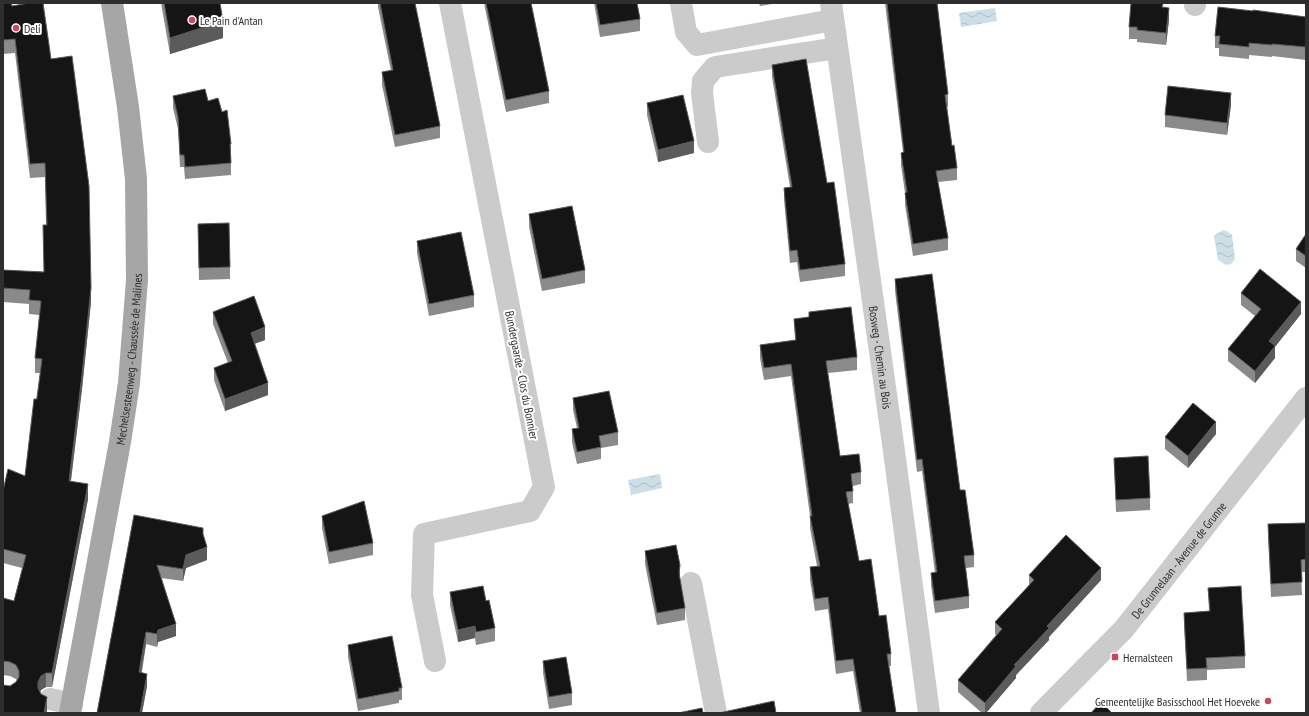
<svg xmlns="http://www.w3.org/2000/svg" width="1309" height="716" viewBox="0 0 1309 716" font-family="'PT Sans Narrow',sans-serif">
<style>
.water{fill:url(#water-waves)}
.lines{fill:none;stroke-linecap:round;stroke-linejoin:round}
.minor{stroke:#cbcbcb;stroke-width:22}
.major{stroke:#a6a6a6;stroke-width:22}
.wall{fill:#8a8a8a}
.shaded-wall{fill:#5b5b5b}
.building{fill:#151515;stroke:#5b5b5b}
.poi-dot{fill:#d0455d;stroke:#fff;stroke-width:1.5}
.labels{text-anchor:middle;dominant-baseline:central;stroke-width:4;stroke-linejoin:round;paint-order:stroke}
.poi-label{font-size:12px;fill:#2e2e2e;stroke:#fff;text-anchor:start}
.street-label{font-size:12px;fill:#2e2e2e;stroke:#fff}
</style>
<defs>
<pattern id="water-waves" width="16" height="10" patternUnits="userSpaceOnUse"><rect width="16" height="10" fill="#ccdfe7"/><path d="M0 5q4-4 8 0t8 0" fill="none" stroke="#b0c0c6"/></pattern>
</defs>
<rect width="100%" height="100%" fill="#fff"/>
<path class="water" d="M 995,8 L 997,21 L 961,27 L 959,13 Z
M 1223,230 L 1227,231 L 1232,235 L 1235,259 L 1231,264 L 1226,265 L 1218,260 L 1214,236 Z
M 660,474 L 662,488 L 631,495 L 628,480 Z"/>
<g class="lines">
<g class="minor">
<path d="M 681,3 L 686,32 L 697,45 L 833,20"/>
<path id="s1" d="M 831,3 L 893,444 L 929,713"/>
<path d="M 1195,5 L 1195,3"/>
<path d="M 708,142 L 702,93 L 703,81 L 715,67 L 837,48"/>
<path d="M 691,583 L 716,713"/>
<path d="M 435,661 L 422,595 L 424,534 L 530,511 L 544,487 L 450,3"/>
<path d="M 50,699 L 72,704"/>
<path id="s2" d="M 1041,713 L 1124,629 L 1306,398"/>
</g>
<path class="major" id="s3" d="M 70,713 L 120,442 L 129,383 L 137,280 L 136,179 L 128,107 L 112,3"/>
</g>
<path class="wall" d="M 3,3 L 12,6 L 51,59 L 91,302 L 82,389 L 71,481 L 88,499 L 52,687 L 46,687 L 41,690 L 40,692 L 47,711 L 10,686 L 16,682 L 17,681 L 16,679 L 10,676 L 3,675 L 3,598 L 14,601 L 22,568 L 3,563 L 3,491 L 25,476 L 40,373 L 35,373 L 35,358 L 40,315 L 29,314 L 29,304 L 3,302 L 3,270 L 44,272 L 46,225 L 45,177 L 30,178 L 15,53 L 3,54 Z
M 161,3 L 220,3 L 223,38 L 170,54 Z
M 378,3 L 415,3 L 440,126 L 440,138 L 395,147 L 382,85 L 382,72 L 391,71 L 378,7 Z
M 484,3 L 531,3 L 549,91 L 549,103 L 506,112 Z
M 594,3 L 637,3 L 640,19 L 640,31 L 600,37 Z
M 759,3 L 777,3 L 760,6 Z
M 885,3 L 937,3 L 948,94 L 948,107 L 947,107 L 952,146 L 957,168 L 957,180 L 938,182 L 948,238 L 948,250 L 913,256 L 905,205 L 905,193 L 901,165 L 901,153 L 903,152 Z
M 1164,7 L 1169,20 L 1166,45 L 1137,42 L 1137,39 L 1129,39 L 1129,27 Z
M 1297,16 L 1306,17 L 1306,60 L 1272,56 L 1272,57 L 1249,55 L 1249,59 L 1219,56 L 1219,48 L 1215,48 L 1215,36 Z
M 772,65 L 827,183 L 845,264 L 845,276 L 800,282 L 797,262 L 790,263 L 784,200 L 784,188 L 790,187 L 772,77 Z
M 173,96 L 208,101 L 231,144 L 231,175 L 185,179 L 184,167 L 180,167 L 178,129 L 173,108 Z
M 647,103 L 694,153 L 658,162 L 647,115 Z
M 1231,105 L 1227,135 L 1165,127 L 1165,115 Z
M 529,214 L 585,270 L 585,283 L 542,291 L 529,227 Z
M 198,224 L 230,267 L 230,279 L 199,280 Z
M 1306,234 L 1306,268 L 1296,261 L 1296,249 Z
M 417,241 L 474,295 L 474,307 L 429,316 L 417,253 Z
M 895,279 L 960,490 L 974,555 L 974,567 L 966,568 L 969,596 L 969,608 L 935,613 L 931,585 L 931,573 L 935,573 L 922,471 L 917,472 L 895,291 Z
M 1241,293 L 1301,314 L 1275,346 L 1275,358 L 1255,383 L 1228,361 L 1228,349 L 1255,316 L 1241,305 Z
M 213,312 L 265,340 L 254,344 L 268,395 L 225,411 L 214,380 L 214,368 L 228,363 L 213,324 Z
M 809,312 L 857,357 L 857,370 L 828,373 L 840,456 L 861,472 L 861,484 L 853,486 L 853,503 L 848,504 L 859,561 L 879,616 L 891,654 L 891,666 L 889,666 L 896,713 L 860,713 L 853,671 L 836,674 L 828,609 L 815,611 L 810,580 L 810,567 L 817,566 L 810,528 L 810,516 L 791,376 L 764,380 L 760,358 L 760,345 L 795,340 L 794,319 L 809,317 Z
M 573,398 L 618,432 L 618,445 L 601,448 L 601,459 L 577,464 L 572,442 L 572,429 L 577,428 L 573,410 Z
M 1216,434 L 1188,468 L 1165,449 L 1165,437 Z
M 1114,458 L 1150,498 L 1150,510 L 1116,512 Z
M 134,515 L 203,534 L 207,560 L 186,568 L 183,581 L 161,578 L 176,636 L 158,642 L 157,647 L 146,644 L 142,672 L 147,686 L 142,713 L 97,713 Z
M 322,516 L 373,543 L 373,555 L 329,564 L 322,528 Z
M 1306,523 L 1306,572 L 1301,572 L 1302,595 L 1271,597 L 1268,536 L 1268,524 Z
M 645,551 L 680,578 L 685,608 L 685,620 L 657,625 L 645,564 Z
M 1029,575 L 1101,580 L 1049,637 L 1049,640 L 1016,675 L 1016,678 L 986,713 L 982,713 L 958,692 L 958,680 L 996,635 L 995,634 L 995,622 L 1029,586 Z
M 1208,588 L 1245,656 L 1245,668 L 1207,670 L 1207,680 L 1187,681 L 1184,625 L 1184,613 L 1209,611 Z
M 450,592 L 486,601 L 495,628 L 495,641 L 476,645 L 475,638 L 458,642 L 450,605 Z
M 348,645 L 402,688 L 402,700 L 399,700 L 399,703 L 358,711 L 348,657 Z
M 543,661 L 572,693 L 572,705 L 549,709 L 543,673 Z"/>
<path class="shaded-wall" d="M 1169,8 L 1169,20 L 1166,45 L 1166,33 Z
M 223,21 L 223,38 L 170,54 L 170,38 Z
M 1231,93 L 1231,105 L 1227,135 L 1227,123 Z
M 694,141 L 694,153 L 658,162 L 658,150 Z
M 91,288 L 91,302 L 82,389 L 69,495 L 69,481 Z
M 1301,302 L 1301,314 L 1275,347 L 1275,346 L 1275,358 L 1255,383 L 1255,371 L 1269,341 Z
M 265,327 L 265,340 L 251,345 L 251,333 Z
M 268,383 L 268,395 L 225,411 L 225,399 Z
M 1216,422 L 1216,434 L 1188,468 L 1188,456 Z
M 88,484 L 88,499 L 52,687 L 52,673 Z
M 207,547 L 207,560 L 186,568 L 183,581 L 183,569 L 186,555 Z
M 680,565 L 680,578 L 679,585 L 679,573 Z
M 1101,568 L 1101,580 L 1049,637 L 1049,640 L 1016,675 L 1016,678 L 986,713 L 985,713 L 985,703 L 1014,665 L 1047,626 Z
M 176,624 L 176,636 L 158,642 L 157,647 L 157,634 L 158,630 Z
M 475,626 L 475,638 L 458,642 L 458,630 Z
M 146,632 L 146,644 L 139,684 L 139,672 Z
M 46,673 L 46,687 L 41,690 L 38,697 L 38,682 L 41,676 Z
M 147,674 L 147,686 L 142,713 L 140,713 Z
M 47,697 L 47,713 L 44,713 Z"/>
<path class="building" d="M 3,3 L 11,3 L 12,6 L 29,3 L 43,3 L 51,59 L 72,56 L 89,186 L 91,288 L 82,375 L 69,481 L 88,484 L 52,673 L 46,673 L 41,676 L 38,682 L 38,688 L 41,694 L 47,697 L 44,713 L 3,713 L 3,685 L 10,686 L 16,682 L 19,677 L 19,671 L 16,665 L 10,662 L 3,661 L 3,598 L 14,601 L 26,555 L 3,549 L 3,491 L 8,469 L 25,476 L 34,399 L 37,399 L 42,359 L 35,358 L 41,301 L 29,300 L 30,290 L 3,288 L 3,270 L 44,272 L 43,225 L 47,225 L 45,163 L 30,164 L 15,39 L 3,40 Z
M 164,3 L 220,3 L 223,21 L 170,38 Z
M 380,3 L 415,3 L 440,126 L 395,135 L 382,72 L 393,70 Z
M 486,3 L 531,3 L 549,91 L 506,100 Z
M 596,3 L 637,3 L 640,19 L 600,25 Z
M 887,3 L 937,3 L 948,94 L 945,95 L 952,146 L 954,145 L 957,168 L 936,171 L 948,238 L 913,244 L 905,193 L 907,192 L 901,153 L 904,152 Z
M 1131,3 L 1163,3 L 1162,7 L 1169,8 L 1166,33 L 1137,30 L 1137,27 L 1129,27 Z
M 1218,7 L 1253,11 L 1253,10 L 1306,17 L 1306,47 L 1272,44 L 1272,45 L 1249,43 L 1249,47 L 1219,44 L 1220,36 L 1215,36 Z
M 806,59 L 827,183 L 834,182 L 845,264 L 800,270 L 797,250 L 790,251 L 784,188 L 792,187 L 772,65 Z
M 1168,86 L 1231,93 L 1227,123 L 1165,115 Z
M 205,89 L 208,101 L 218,98 L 222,112 L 227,110 L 231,144 L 230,144 L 231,163 L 185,167 L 184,155 L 180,155 L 178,117 L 173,96 Z
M 683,95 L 694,141 L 658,150 L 647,103 Z
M 572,206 L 585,270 L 542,279 L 529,214 Z
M 229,223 L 230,267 L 199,268 L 198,224 Z
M 461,232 L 474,295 L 429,304 L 417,241 Z
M 1306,234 L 1306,256 L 1296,249 Z
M 1260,269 L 1301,302 L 1269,341 L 1275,346 L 1255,371 L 1228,349 L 1261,309 L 1241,293 Z
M 932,274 L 960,490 L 965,490 L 974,555 L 964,556 L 969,596 L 935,601 L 931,573 L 937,572 L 922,459 L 917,460 L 895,279 Z
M 254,296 L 265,327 L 251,333 L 268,383 L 225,399 L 214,368 L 232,361 L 213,312 Z
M 851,307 L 857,357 L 826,361 L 840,456 L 859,454 L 861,472 L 851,474 L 853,491 L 846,492 L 859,561 L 871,559 L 879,616 L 886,615 L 891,654 L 887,654 L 896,713 L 862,713 L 853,659 L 836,661 L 828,597 L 815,599 L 810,567 L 820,566 L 810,516 L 812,516 L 791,364 L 764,368 L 760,345 L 796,340 L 794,319 L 809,317 L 809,312 Z
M 609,391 L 618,432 L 599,436 L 601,447 L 577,452 L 572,429 L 579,428 L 573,398 Z
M 1193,403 L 1216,422 L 1188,456 L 1165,437 Z
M 1148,456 L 1150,498 L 1116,500 L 1114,458 Z
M 364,501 L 373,543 L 329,552 L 322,516 Z
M 134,515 L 203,528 L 203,534 L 207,547 L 186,555 L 183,569 L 157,565 L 176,624 L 158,630 L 157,634 L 146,632 L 139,672 L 147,674 L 140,713 L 97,713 Z
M 1306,523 L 1306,559 L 1301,560 L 1302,582 L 1271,584 L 1268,524 Z
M 1066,535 L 1101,568 L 1047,626 L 1049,628 L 1014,665 L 1016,666 L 985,703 L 958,680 L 1002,629 L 995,622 L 1034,580 L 1029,575 Z
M 676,545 L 680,565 L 679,573 L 685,608 L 657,613 L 645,551 Z
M 483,586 L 486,601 L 489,600 L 495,628 L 476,632 L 475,626 L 458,630 L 450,592 Z
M 1241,586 L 1245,656 L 1206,658 L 1207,668 L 1187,669 L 1184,613 L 1210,611 L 1208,588 Z
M 392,636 L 402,688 L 399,688 L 399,691 L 358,699 L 348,645 Z
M 566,657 L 572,693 L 549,697 L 543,661 Z
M 774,701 L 776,713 L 719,713 Z
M 1101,702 L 1112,713 L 1091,713 Z
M 702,708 L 703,713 L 678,713 Z"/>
<g class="poi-dot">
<circle cx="192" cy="20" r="4"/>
<circle cx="16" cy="28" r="4"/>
<rect x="1111" y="653" width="8" height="8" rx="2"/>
<circle cx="1268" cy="701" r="4"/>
</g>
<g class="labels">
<g class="poi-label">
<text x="200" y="20">Le Pain d'Antan</text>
<text x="24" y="28">Deli</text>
<text x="1123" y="657">Hernalsteen</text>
<text x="1260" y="701" text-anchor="end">Gemeentelijke Basisschool Het Hoeveke</text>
</g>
<g class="street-label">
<text stroke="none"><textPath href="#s1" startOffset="358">Bosweg - Chemin au Bois</textPath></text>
<text stroke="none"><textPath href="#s3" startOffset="359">Mechelsesteenweg - Chaussée de Malines</textPath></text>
<text transform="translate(522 375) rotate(79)">Bundergaarde - Clos du Bonnier</text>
<text stroke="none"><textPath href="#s2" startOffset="206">De Grunnelaan - Avenue de Grunne</textPath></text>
</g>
</g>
<rect width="1309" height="716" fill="none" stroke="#2e2e2e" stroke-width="8"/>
</svg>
